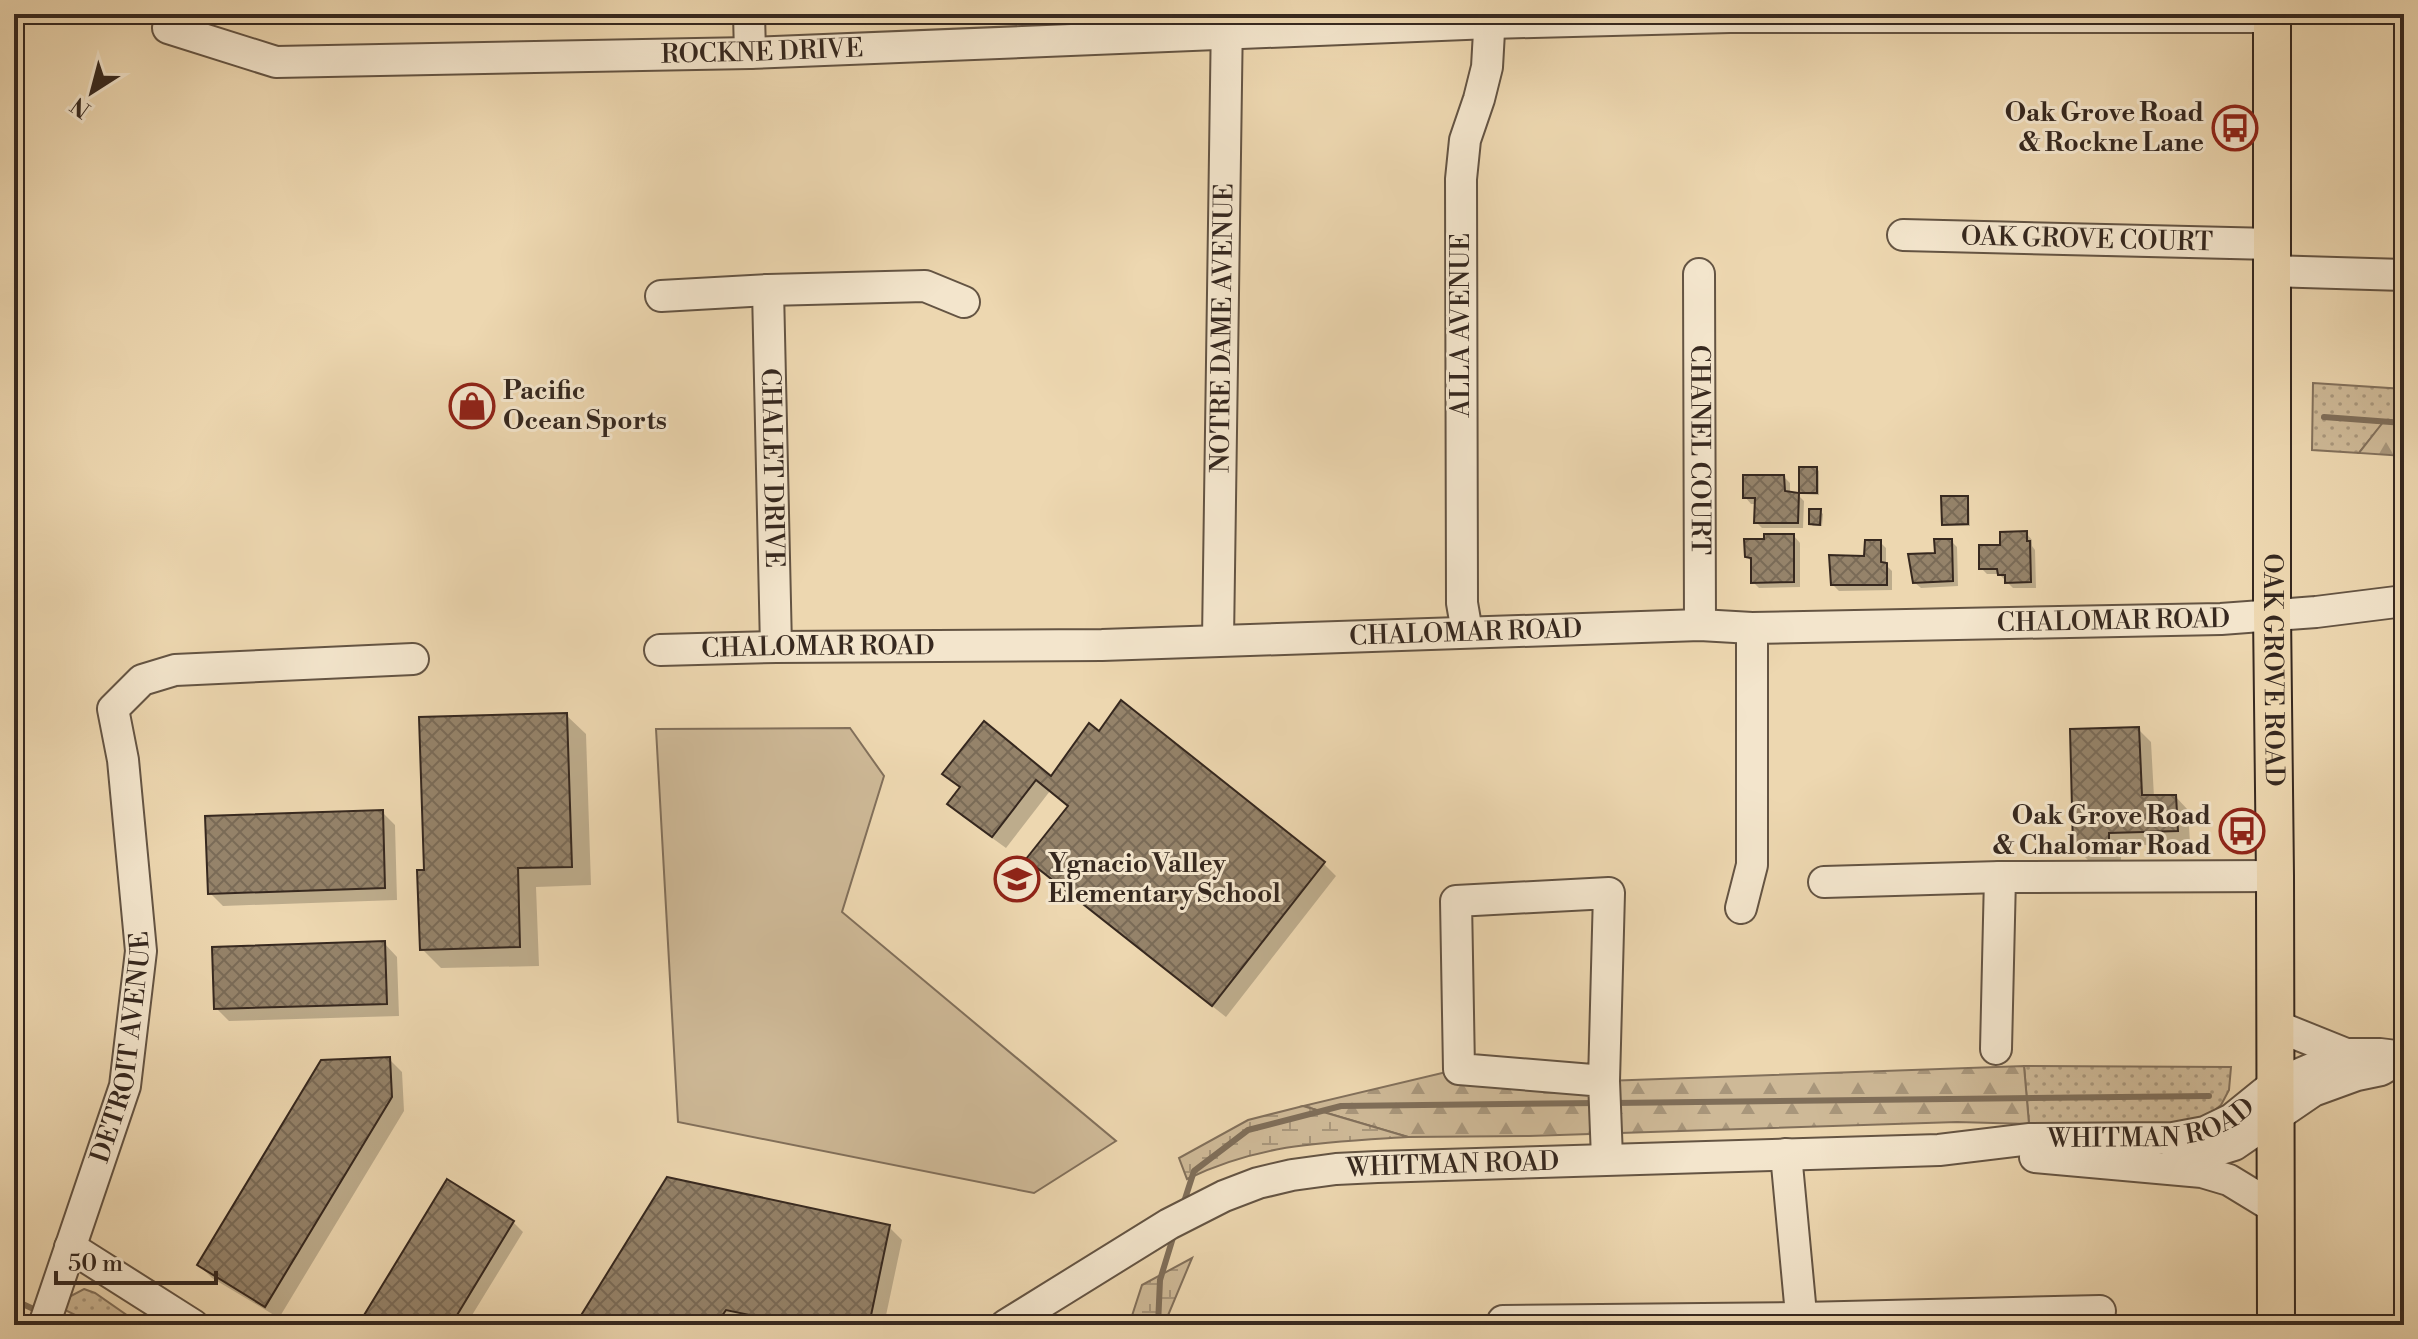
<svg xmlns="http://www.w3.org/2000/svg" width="2418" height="1339" viewBox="0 0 2418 1339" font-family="'Libre Bodoni',serif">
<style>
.grass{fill:url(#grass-dots);stroke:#82705b;stroke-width:2}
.forest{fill:url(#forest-firs);stroke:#82705b;stroke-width:2}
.wetland{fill:url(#wetland-marsh);stroke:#82705b;stroke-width:2}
.pitch{fill:#ceb997;stroke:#82705b;stroke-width:2}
.shadow{fill:#0003}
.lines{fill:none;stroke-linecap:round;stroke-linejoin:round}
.stream{stroke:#7f6e59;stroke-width:6}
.building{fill:url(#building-cross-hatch);stroke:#36281f;stroke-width:2}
.minor-casing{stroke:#645443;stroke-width:34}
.major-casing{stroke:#36281f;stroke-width:40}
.minor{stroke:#f3e5cc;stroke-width:30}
.major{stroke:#edd7b0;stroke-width:36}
.labels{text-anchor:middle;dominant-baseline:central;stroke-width:6;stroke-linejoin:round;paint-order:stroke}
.street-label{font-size:26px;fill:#36281f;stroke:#f3e5cc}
.poi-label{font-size:26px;font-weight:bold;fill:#36281f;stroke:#f3e5cc;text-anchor:end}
</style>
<defs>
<pattern id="grass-dots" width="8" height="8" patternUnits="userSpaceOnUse" patternTransform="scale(2)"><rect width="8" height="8" fill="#ceb997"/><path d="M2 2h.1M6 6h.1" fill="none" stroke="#a8967b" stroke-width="1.8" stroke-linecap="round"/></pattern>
<pattern id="forest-firs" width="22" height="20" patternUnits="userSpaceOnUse" patternTransform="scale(2)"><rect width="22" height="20" fill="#ceb997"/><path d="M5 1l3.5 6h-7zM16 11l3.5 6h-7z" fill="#a8967b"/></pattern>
<pattern id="wetland-marsh" width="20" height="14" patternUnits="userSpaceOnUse" patternTransform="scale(2)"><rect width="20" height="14" fill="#ceb997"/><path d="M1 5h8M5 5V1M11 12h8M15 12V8" fill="none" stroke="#a8967b"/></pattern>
<pattern id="building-cross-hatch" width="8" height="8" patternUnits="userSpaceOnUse" patternTransform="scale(2)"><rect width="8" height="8" fill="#95836a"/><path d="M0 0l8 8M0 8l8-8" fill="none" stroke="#7a6b57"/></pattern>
</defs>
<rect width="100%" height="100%" fill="#edd7b0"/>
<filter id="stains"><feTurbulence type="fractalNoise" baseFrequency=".0025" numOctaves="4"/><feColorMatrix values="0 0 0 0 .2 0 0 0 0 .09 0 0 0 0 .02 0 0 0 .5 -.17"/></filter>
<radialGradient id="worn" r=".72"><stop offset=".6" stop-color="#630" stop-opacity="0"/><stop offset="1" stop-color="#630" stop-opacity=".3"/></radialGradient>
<path class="grass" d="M 2313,383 L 2404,389 L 2404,423 L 2384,422 L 2359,453 L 2312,450 Z
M 2024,1066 L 2231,1067 L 2229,1090 L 2221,1105 L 2204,1119 L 2130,1129 L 2029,1124 Z
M 84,1289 L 95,1293 L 141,1325 L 95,1325 L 65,1310 L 67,1298 Z"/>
<path class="forest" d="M 2384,421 L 2404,423 L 2404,456 L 2359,453 Z
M 2024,1066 L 2029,1124 L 1957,1122 L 1529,1136 L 1408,1137 L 1303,1106 L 1459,1069 L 1604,1081 Z"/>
<path class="wetland" d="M 1303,1106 L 1408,1137 C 1328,1142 1261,1143 1187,1179 L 1179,1158 L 1248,1120 Z
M 1192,1258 L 1164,1325 L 1129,1325 L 1142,1285 Z"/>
<path class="pitch" d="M 850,728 L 884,776 L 842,912 L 1116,1141 L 1034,1193 L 678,1122 L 656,729 Z"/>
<path class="shadow" d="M 1801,469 L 1817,469 L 1819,471 L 1819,495 L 1801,494 Z
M 1784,477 L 1790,483 L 1790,494 L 1798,495 L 1804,501 L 1803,528 L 1762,528 L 1756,522 L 1757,504 L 1751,504 L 1745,497 Z
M 1967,498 L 1969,501 L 1970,526 L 1946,526 L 1944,524 Z
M 1820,511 L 1823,514 L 1822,526 L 1813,526 L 1810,523 Z
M 2026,533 L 2032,540 L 2032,546 L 2035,550 L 2036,588 L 2013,588 L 1999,574 L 1987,574 L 1981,568 L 2002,547 Z
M 1794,536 L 1800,543 L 1800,587 L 1759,588 L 1753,582 L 1753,563 L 1747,557 Z
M 1951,541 L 1957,547 L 1958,586 L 1921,588 L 1914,582 Z
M 1880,542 L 1886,548 L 1886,565 L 1892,571 L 1892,590 L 1839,591 L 1833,585 Z
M 566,715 L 586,734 L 591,885 L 536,887 L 539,966 L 441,968 L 422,949 L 426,872 Z
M 2138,729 L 2151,742 L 2154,797 L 2175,796 L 2188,810 L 2190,843 L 2121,846 L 2121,860 L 2088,860 L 2075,847 Z
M 945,774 L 1051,779 L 1324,864 L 1336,876 L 1226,1017 L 1042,872 L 1029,859 L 1070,807 L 1050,791 L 1006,848 L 963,817 L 950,804 L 961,789 Z
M 382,812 L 395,825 L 397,900 L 223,906 L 210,893 Z
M 384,943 L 397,957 L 399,1016 L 229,1021 L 216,1008 Z
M 389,1059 L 402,1072 L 404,1111 L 279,1318 L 212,1278 L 199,1265 Z
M 513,1222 L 523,1232 L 466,1325 L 361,1325 Z
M 889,1227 L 902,1240 L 884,1325 L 755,1325 L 739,1322 L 737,1325 L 577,1325 Z"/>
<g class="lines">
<path class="stream" d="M 2324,417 L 2404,423
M 1613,1103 L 2209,1096
M 1183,1205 L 1194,1171 L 1248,1130 L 1341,1106 L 1598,1103
M 14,1300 L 40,1312
M 53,1319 L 67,1325
M 1158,1325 L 1160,1280 L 1175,1231"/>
</g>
<path class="building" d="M 1799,467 L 1817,467 L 1817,493 L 1799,493 Z
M 1743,475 L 1784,475 L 1785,491 L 1799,493 L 1798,523 L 1754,523 L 1755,498 L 1743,498 Z
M 1941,496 L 1968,496 L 1968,524 L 1942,525 Z
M 1809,509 L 1821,509 L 1820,525 L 1809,524 Z
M 2027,531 L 2027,541 L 2030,541 L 2031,582 L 2005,583 L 2005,575 L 1998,575 L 1997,569 L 1979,569 L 1979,545 L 2000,545 L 2000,532 Z
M 1764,534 L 1794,534 L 1794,582 L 1751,583 L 1751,558 L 1745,557 L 1744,539 L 1764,539 Z
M 1934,539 L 1952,539 L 1953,581 L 1913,583 L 1908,554 L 1935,553 Z
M 1865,540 L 1881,540 L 1881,562 L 1887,563 L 1887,585 L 1831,585 L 1829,555 L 1864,556 Z
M 1121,700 L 1325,862 L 1212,1006 L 1026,859 L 1068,806 L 1036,780 L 992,837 L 947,804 L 960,787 L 942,774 L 984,721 L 1051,776 L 1089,723 L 1099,731 Z
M 567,713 L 572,867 L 518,868 L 520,947 L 420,950 L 417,870 L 424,870 L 419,717 Z
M 2139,727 L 2142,795 L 2176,795 L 2178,831 L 2109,833 L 2109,848 L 2073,848 L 2070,729 Z
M 383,810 L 385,888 L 208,894 L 205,816 Z
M 385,941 L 387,1004 L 214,1009 L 212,947 Z
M 390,1057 L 392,1097 L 265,1307 L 197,1265 L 321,1060 Z
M 667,1177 L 890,1225 L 869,1325 L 797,1325 L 726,1310 L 716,1325 L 575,1325 Z
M 447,1179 L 514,1221 L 451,1325 L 358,1325 Z"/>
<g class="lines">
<g class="minor-casing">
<g id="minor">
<path id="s1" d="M 172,14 L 168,28 L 276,62 L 750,53 L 1490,23 L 1730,17 L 2272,17"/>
<path d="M 749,14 L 750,53"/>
<path id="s2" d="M 1903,235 L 2272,244"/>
<path d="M 2273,271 L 2404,275"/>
<path id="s3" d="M 1699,274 L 1700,625"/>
<path id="s4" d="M 768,290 L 776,647"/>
<path d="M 661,296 L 768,290 L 925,286 L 964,302"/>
<path d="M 1467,632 L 1462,603 L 1461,179 L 1465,140 L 1479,99 L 1487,67 L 1490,14"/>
<path id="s5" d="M 1218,640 L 1227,16"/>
<path id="s6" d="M 660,650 L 776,647 L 1102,645 L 1700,625 L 1752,628 L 2221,619 L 2316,612 L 2404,601"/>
<path d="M 1824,882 L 2000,877 L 2275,876"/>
<path d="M 1741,908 L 1752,865 L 1752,628"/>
<path d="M 2274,1025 L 2346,1054"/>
<path d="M 1996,1049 L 2000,877"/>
<path d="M 1604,1081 L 1459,1069 L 1456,901 L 1609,893 L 1604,1081 L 1607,1158"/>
<path d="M 1786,1154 L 1802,1325"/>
<path d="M 2035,1157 L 2202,1172 L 2229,1180 L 2275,1208"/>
<path d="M 2173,1164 L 2234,1145 L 2313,1091 L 2357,1075 L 2381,1070 L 2396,1061"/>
<path d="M 70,1247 L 193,1325"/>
<path d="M 1503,1321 L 1802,1318 L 2100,1311"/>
<path id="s7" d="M 44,1325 L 125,1086 L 139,968 L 141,951 L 123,760 L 113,709 L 142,680 L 175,670 L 413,659"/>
<path id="s8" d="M 1006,1325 L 1169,1224 L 1224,1196 L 1258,1183 L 1292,1175 L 1336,1169 L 1377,1167 L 1939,1150 L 2030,1139 L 2173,1138 L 2205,1132 L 2232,1119 L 2274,1085 L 2346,1054 L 2380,1054 L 2404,1057"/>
</g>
</g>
<g class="major-casing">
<g id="major">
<path id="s9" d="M 2272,14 L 2272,614 L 2275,876 L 2276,1325"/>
</g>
</g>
<use href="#minor" class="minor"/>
<use href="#major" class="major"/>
</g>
<defs>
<g id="bus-ring" transform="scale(2.3)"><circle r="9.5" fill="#f3e5cc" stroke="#8f2418" stroke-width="1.5"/><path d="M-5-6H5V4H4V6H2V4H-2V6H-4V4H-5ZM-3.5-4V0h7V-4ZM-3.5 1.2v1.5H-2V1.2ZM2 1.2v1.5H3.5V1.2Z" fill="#8f2418"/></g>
<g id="shop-ring" transform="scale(2.3)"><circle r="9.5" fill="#f3e5cc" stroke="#8f2418" stroke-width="1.5"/><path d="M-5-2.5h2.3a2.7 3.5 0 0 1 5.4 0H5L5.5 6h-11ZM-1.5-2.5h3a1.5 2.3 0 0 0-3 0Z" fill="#8f2418"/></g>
<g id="school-ring" transform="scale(2.3)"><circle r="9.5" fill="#f3e5cc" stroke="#8f2418" stroke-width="1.5"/><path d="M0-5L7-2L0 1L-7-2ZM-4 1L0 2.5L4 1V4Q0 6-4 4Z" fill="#8f2418"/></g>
</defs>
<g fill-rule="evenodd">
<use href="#bus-ring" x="2235" y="128"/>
<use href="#shop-ring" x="472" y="406"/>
<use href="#bus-ring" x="2242" y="831"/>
<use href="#school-ring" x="1017" y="879"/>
</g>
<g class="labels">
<g class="street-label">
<text stroke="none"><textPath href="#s1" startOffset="614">ROCKNE DRIVE</textPath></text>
<text stroke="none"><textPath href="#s2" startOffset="184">OAK GROVE COURT</textPath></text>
<text transform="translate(1461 325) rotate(-90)">ALLA AVENUE</text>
<text stroke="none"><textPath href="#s5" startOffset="312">NOTRE DAME AVENUE</textPath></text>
<text stroke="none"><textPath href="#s3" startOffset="176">CHANEL COURT</textPath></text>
<text stroke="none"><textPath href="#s4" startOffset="178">CHALET DRIVE</textPath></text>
<text stroke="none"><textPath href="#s6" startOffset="1454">CHALOMAR ROAD</textPath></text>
<text stroke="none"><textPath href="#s6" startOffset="806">CHALOMAR ROAD</textPath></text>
<text stroke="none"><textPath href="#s6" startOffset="158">CHALOMAR ROAD</textPath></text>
<text stroke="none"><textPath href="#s9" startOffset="656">OAK GROVE ROAD</textPath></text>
<text stroke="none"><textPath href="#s7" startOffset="290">DETROIT AVENUE</textPath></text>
<text stroke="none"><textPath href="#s8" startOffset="1188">WHITMAN ROAD</textPath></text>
<text stroke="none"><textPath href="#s8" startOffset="486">WHITMAN ROAD</textPath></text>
</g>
<g class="poi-label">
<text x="2204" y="113">Oak Grove Road<tspan x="2204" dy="30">&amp; Rockne Lane</tspan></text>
<text x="503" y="391" text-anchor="start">Pacific<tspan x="503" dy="30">Ocean Sports</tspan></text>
<text x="2211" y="816">Oak Grove Road<tspan x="2211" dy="30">&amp; Chalomar Road</tspan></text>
<text x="1048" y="864" text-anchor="start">Ygnacio Valley<tspan x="1048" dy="30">Elementary School</tspan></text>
</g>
</g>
<rect width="2418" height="1339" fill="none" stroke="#edd7b0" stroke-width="48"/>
<rect x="16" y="16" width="2386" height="1307" fill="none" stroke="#36281f" stroke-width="4"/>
<rect x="24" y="24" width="2370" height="1291" fill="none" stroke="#36281f" stroke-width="2"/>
<g transform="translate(92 92) rotate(216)" stroke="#f3e5cc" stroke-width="6" paint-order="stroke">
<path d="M0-6L14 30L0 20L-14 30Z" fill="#36281f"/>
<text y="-12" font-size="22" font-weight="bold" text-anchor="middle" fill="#36281f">N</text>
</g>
<path d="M56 1271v12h160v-12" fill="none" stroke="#36281f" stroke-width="4"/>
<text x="68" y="1271" font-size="24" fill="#36281f" stroke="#f3e5cc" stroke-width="6" paint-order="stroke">50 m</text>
<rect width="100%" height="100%" filter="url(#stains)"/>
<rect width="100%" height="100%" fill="url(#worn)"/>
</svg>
